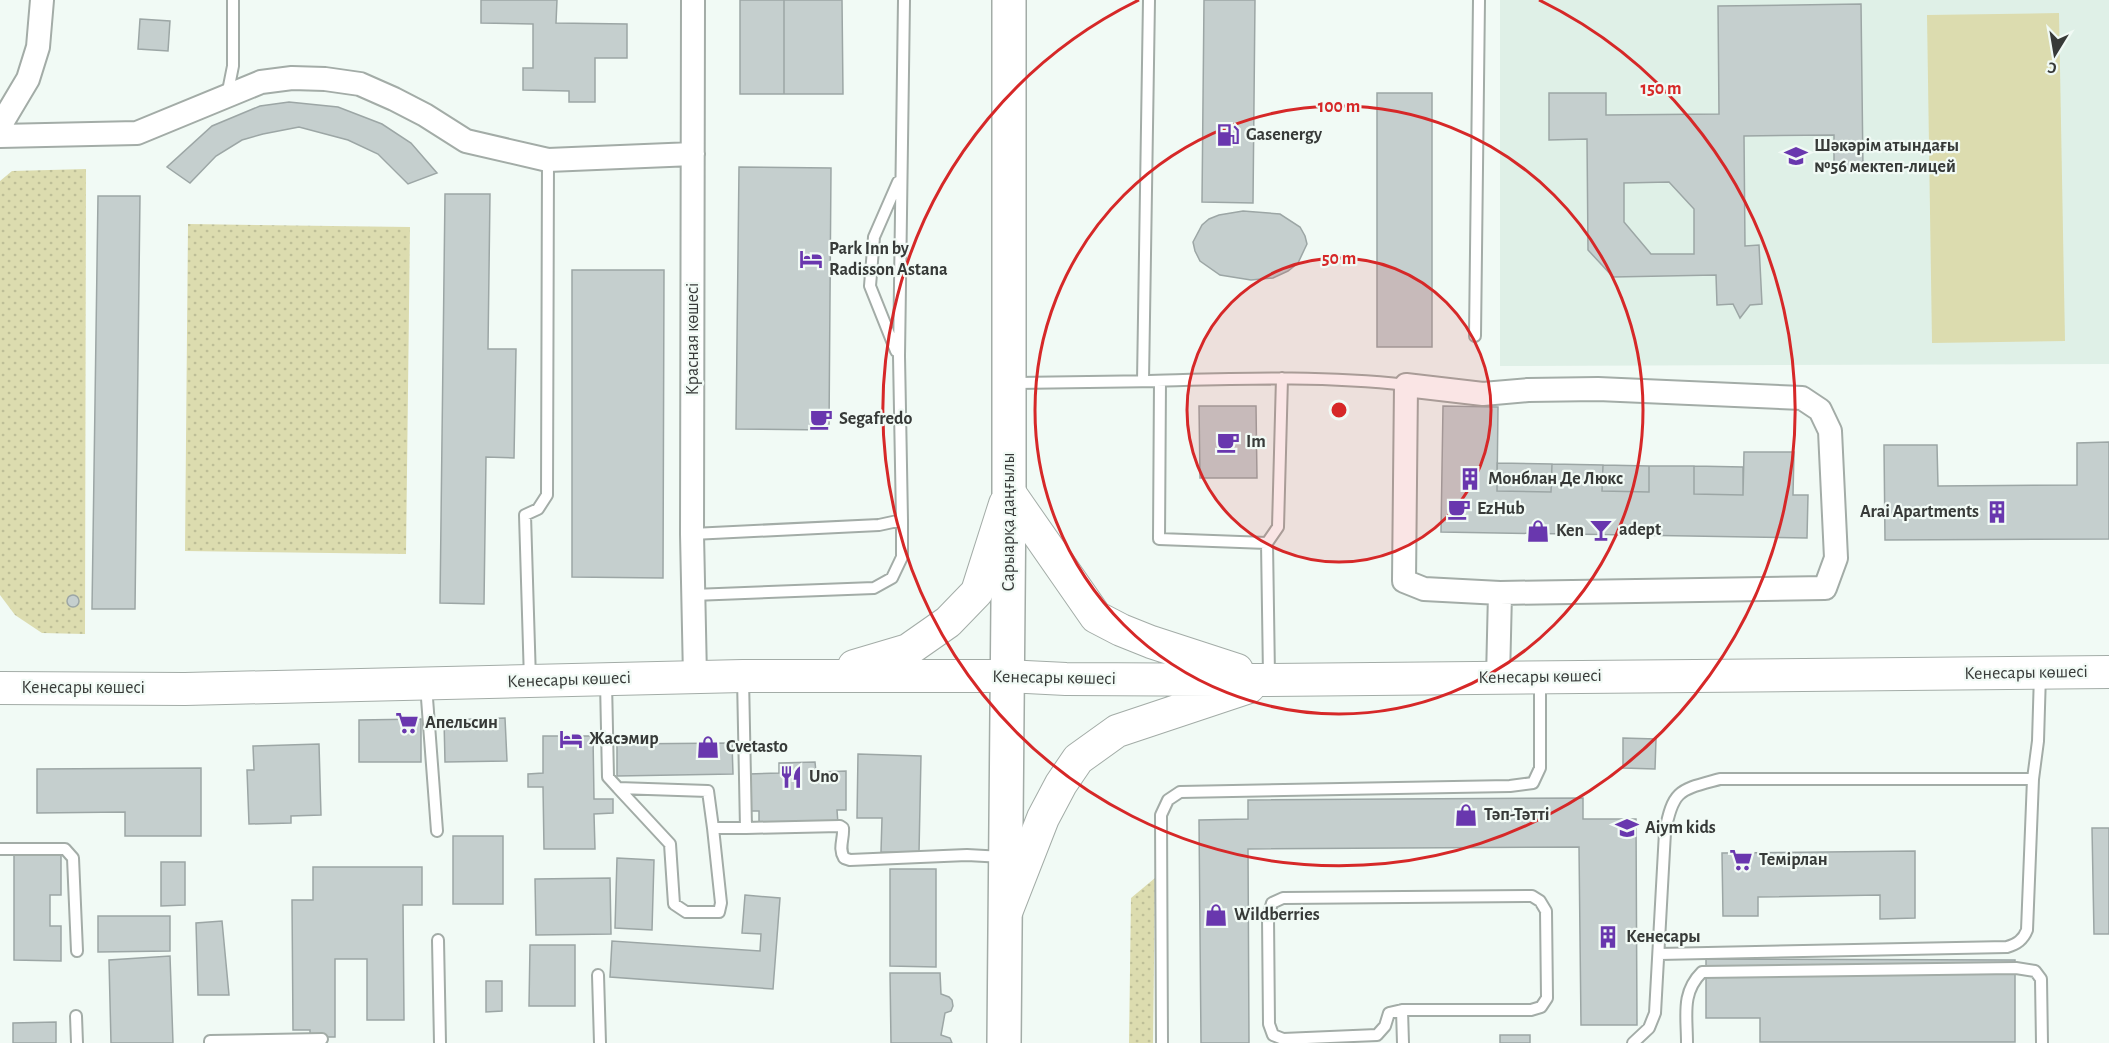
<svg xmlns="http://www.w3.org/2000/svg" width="2109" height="1043" viewBox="0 0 2109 1043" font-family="'Alegreya Sans',sans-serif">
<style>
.built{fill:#dff0e7}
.grass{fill:url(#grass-dots)}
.pitch{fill:#dcdcaf}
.building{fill:#c5cfce;stroke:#9ca6a5;stroke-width:1.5;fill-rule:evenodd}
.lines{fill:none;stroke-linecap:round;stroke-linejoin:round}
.lane-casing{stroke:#a3aca7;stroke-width:14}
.street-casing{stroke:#a3aca7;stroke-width:26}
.secondary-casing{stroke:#a3aca7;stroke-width:34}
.primary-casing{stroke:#a3aca7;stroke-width:36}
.lane{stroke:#fff;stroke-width:10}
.street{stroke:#fff;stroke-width:22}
.secondary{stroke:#fff;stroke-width:32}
.primary{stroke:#fff;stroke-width:33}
.ring{fill:none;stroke:#d62828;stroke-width:3}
.labels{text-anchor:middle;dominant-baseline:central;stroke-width:4.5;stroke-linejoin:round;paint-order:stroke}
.poi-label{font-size:18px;font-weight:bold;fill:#373a38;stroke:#f1faf5;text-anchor:start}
.street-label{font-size:18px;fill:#373a38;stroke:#f1faf5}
.centre{fill:#d62828;stroke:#f1faf5;stroke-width:3}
.ring-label{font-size:18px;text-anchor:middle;font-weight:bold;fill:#d62828;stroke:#f1faf5;stroke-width:4.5;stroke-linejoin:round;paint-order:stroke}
</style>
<defs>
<pattern id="grass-dots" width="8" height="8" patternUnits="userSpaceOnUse" patternTransform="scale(1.5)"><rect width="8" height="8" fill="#dcdcaf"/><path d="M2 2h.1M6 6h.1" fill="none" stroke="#bdbe97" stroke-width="1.8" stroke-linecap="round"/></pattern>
</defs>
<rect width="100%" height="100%" fill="#f1faf5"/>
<path class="built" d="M 1500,0 L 2109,0 L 2109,364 L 1500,366 Z"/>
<path class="grass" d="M 86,169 L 85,634 L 42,633 L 15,615 L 0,595 L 0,181 L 12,171 Z
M 188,224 L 410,227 L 406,554 L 185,551 Z
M 1155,878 L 1153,1043 L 1129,1043 L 1131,898 Z"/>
<path class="pitch" d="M 2059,13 L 2065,341 L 1932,343 L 1927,15 Z"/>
<path class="building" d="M 481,0 L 557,0 L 556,23 L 627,24 L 627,58 L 595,58 L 595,102 L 569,102 L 569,91 L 523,90 L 523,68 L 533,68 L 533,24 L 481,23 Z
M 740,0 L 784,0 L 784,94 L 740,94 Z
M 784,0 L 842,0 L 843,94 L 784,94 Z
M 1204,0 L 1255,0 L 1253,203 L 1202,202 Z
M 1861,4 L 1863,170 L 1834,170 L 1834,135 L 1744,136 L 1745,246 L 1759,245 L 1762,304 L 1750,305 L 1740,318 L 1733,304 L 1717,305 L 1716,275 L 1613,277 L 1588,250 L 1587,139 L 1549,140 L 1549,93 L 1606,93 L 1606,115 L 1719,114 L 1718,6 ZM 1669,182 L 1694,209 L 1694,254 L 1651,254 L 1624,222 L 1624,183 Z
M 140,19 L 170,21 L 168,51 L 138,49 Z
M 1377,93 L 1432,93 L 1432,347 L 1377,347 Z
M 289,102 L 338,107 L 382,124 L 411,143 L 437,173 L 408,184 L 378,154 L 348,140 L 299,127 L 263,134 L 242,140 L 216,156 L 190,183 L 167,167 L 212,126 L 260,106 Z
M 739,167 L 831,168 L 829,430 L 736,429 Z
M 445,194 L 490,194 L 488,349 L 516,349 L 514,458 L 486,457 L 484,604 L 440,603 Z
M 98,196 L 140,196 L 135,609 L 92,609 Z
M 1243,211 L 1280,214 L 1300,227 L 1305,236 L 1307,244 L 1298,263 L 1288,271 L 1273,278 L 1251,280 L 1220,275 L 1200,261 L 1195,251 L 1193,242 L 1202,225 L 1209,219 L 1219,215 Z
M 572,270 L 664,270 L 663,578 L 572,577 Z
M 1199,406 L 1256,406 L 1257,478 L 1200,478 Z
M 1443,406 L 1498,407 L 1497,491 L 1551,492 L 1552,464 L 1603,465 L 1602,491 L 1649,492 L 1649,466 L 1694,466 L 1694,494 L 1743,495 L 1744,452 L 1794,452 L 1793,495 L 1808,495 L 1807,538 L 1441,532 Z
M 2109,442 L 2109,539 L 1885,540 L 1884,445 L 1937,445 L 1938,486 L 2077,485 L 2077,443 Z
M 1497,463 L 1552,464 L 1551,492 L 1497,491 Z
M 1603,465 L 1649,466 L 1649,492 L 1602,491 Z
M 1694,466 L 1743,467 L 1743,495 L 1694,494 Z
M67 601a6 6 0 1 1 12 0a6 6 0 1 1-12 0Z
M 505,718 L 507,761 L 445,762 L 444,720 Z
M 421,719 L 421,762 L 359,762 L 359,720 Z
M 543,736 L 593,736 L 594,799 L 613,799 L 613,813 L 594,814 L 595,849 L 544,849 L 543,787 L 528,787 L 528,774 L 543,773 Z
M 1623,738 L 1656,739 L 1655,769 L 1623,768 Z
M 732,743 L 733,774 L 617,776 L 617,744 Z
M 319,744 L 321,815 L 291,816 L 291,823 L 249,824 L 247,770 L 254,770 L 253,746 Z
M 858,754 L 921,756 L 919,853 L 881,852 L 882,818 L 857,818 Z
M 815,762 L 816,772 L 846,771 L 846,810 L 837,810 L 838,824 L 759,825 L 759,811 L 749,811 L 749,774 L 779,773 L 779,763 Z
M 201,768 L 201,836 L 125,836 L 125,812 L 37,813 L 37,769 Z
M 1583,798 L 1583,819 L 1636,819 L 1637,1025 L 1581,1025 L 1579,847 L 1248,849 L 1249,1043 L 1201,1043 L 1199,820 L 1248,819 L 1248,800 Z
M 2092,828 L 2109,828 L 2109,934 L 2094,934 Z
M 453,836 L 503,836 L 503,904 L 453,904 Z
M 1915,851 L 1915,918 L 1880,919 L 1880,895 L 1758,897 L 1758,916 L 1723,916 L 1722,853 Z
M 14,854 L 61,854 L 61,895 L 50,895 L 50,926 L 61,926 L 61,961 L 14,960 Z
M 617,858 L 654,860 L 652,930 L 615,928 Z
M 161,862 L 185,862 L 185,905 L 161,906 Z
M 313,867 L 422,867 L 422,905 L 403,905 L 404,1020 L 367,1020 L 367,959 L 335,959 L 335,1037 L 310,1037 L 310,1030 L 293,1030 L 292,900 L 313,900 Z
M 890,869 L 936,869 L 936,967 L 890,966 Z
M 610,878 L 611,934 L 536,935 L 535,879 Z
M 745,895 L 780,898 L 773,989 L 610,977 L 612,941 L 760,951 L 761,934 L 742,933 Z
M 98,916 L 170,916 L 170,951 L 98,952 Z
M 222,921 L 229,995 L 198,995 L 196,923 Z
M 530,945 L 575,945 L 575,1006 L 529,1006 Z
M 170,956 L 173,1043 L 111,1043 L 109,960 Z
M 1706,959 L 2015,960 L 2015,1042 L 1760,1042 L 1760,1018 L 1706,1018 Z
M 890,973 L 940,973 L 941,994 L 949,997 L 952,1000 L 953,1006 L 951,1011 L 945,1013 L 941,1035 L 950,1038 L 952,1043 L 891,1043 Z
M 486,981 L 502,981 L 502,1011 L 486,1012 Z
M 56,1022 L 56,1043 L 13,1043 L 13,1023 Z
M 1500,1035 L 1530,1035 L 1530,1043 L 1500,1043 Z"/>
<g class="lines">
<g class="lane-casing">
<path id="lane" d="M 1149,0 L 1143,381 C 1231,379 1319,375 1406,385
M 227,96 L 233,66 L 233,0
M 1475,336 L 1479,0
M 896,351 L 870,286 L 874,237 L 898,182
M 1012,383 L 1160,381 L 1159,539 L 1267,543 L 1269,676
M 692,534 L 879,525 L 902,520 L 899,356 L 904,0
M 1267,543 L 1278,527 L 1282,378
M 693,595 L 874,588 L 892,578 L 902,557 L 902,520
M 530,680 L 525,515 L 538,509 L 547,495 L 548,160
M 606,682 L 608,777 L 618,788 L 708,791 L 713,828 L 746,828 L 743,678
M 426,685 L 437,831
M 618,788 L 670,844 L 674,904 L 686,912 L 719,912 L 721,903 L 713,828
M 746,828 L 840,826 L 843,828 C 844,839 838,848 844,858 L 850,860 L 967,855 L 1003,857
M 0,849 L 65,849 L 73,858 L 77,951
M 1532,896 L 1540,901 L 1546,911 L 1547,998 L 1541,1007 L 1531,1010 L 1402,1010 L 1389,1013 L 1385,1026 L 1377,1035 L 1283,1039 L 1273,1035 L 1269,1024 L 1268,917 L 1272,903 L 1283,898 Z
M 438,940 L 440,1043
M 1659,954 L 2007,947 C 2017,944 2023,940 2027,930 L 2033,779 L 2038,741 L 2040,674
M 598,975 L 600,1043
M 1402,1010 L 1403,1043
M 76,1016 L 77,1043
M 210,1043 L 210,1041 L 322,1039
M 1162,1043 L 1161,815 L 1168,800 L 1180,792 L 1510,786 L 1533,783 L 1540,768 L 1540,679
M 1633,1043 L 1649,1028 L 1655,1013 L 1665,832 C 1673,789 1680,790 1720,779 L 2033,779
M 1687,1043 C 1687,1015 1681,993 1702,972 L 2016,968 L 2035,971 L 2041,979 L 2042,1043"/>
</g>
<g class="street-casing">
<path id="street" d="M 693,0 L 692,534 L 695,677
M 0,126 L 28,79 L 38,47 L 42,0
M 0,136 L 137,133 L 261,82 L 292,78 L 325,79 L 360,84 L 394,99 L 425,115 L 466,141 L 548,160 L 693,154
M 1406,385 L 1483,394 L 1528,390 L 1598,389 L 1802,398 L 1820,410 L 1830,431 L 1836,558 L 1825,588 L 1500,593 L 1424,589 L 1404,581 Z
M 1498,678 L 1500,593"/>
</g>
<g class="secondary-casing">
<path id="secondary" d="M 1009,492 L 1096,617 L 1121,630 L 1151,642 L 1237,670
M 854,666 L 908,650 L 948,622 L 977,592 L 1005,504
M 0,688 L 185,689 L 743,676 L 1008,676 L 1066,679 L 1269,680 L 2109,672
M 1007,910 L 1043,818 L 1061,784 L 1078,759 L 1117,731 L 1249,687"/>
</g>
<g class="primary-casing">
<path id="primary" d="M 1004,1043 L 1009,492 L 1009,0"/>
</g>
<use href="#lane" class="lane"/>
<use href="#street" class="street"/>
<use href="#secondary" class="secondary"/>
<use href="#primary" class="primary"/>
</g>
<circle cx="1339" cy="410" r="152" fill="#d62828" fill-opacity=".12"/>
<g class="ring">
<circle cx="1339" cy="410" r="152"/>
<circle cx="1339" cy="410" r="304"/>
<path d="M1539 0A456 456 0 1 1 1139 0"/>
</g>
<defs>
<g id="fuel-bare" transform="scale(1.8)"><path d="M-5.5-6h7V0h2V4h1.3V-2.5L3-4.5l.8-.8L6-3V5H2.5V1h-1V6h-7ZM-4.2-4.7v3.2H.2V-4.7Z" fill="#6937ae" stroke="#f1faf5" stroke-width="2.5" paint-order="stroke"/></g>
<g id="school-bare" transform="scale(1.8)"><path d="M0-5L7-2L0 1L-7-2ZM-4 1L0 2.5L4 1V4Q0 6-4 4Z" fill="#6937ae" stroke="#f1faf5" stroke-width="2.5" paint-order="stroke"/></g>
<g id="hotel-bare" transform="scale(1.8)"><path d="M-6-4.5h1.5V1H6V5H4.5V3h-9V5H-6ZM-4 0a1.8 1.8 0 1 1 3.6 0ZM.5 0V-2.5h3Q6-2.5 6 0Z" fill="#6937ae" stroke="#f1faf5" stroke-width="2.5" paint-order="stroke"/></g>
<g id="cafe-bare" transform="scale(1.8)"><path d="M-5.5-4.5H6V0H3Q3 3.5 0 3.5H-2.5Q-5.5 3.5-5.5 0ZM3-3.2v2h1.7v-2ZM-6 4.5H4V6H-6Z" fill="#6937ae" stroke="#f1faf5" stroke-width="2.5" paint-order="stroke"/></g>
<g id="building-bare" transform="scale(1.8)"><path d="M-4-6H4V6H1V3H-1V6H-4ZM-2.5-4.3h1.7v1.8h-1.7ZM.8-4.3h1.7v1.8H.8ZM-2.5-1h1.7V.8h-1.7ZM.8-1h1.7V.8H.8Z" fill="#6937ae" stroke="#f1faf5" stroke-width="2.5" paint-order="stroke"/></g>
<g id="bar-bare" transform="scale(1.8)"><path d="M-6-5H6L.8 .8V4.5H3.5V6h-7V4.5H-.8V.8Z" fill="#6937ae" stroke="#f1faf5" stroke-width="2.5" paint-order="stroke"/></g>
<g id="shop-bare" transform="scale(1.8)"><path d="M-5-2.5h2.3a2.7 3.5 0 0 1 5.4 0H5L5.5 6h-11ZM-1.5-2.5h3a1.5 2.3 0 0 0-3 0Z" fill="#6937ae" stroke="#f1faf5" stroke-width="2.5" paint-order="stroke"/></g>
<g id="supermarket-bare" transform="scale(1.8)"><path d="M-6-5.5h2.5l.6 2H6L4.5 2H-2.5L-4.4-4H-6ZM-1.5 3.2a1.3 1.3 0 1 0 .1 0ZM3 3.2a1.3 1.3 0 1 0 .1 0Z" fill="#6937ae" stroke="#f1faf5" stroke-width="2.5" paint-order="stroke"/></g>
<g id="restaurant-bare" transform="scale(1.8)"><path d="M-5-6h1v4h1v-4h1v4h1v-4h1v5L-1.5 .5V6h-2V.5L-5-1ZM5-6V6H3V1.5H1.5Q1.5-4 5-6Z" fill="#6937ae" stroke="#f1faf5" stroke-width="2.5" paint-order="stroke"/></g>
</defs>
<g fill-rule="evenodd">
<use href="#fuel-bare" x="1228" y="135"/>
<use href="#school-bare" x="1796" y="156"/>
<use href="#hotel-bare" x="811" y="259"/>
<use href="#cafe-bare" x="821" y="419"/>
<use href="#cafe-bare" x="1228" y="442"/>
<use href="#building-bare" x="1470" y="479"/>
<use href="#cafe-bare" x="1459" y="509"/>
<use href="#building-bare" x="1997" y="512"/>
<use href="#bar-bare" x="1601" y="530"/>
<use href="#shop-bare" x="1538" y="531"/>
<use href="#supermarket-bare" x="407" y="723"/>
<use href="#hotel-bare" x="571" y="739"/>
<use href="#shop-bare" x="708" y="747"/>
<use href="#restaurant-bare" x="791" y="777"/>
<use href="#shop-bare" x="1466" y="815"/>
<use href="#school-bare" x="1627" y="828"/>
<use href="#supermarket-bare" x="1741" y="860"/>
<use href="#shop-bare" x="1216" y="915"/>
<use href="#building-bare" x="1608" y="937"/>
</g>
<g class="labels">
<g class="poi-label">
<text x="1246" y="135">Gasenergy</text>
<text x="1814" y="146">Шәкәрім атындағы<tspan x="1814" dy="21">№56 мектеп-лицей</tspan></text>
<text x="829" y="249">Park Inn by<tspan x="829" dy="21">Radisson Astana</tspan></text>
<text x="839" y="419">Segafredo</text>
<text x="1246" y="442">Im</text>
<text x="1488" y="479">Монблан Де Люкс</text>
<text x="1477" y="509">EzHub</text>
<text x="1979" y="512" text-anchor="end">Arai Apartments</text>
<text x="1619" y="530">adept</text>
<text x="1556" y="531">Ken</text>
<text x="425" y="723">Апельсин</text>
<text x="589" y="739">Жасэмир</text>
<text x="726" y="747">Cvetasto</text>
<text x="809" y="777">Uno</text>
<text x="1484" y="815">Тәп-Тәтті</text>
<text x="1645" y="828">Aiym kids</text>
<text x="1759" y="860">Темірлан</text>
<text x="1234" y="915">Wildberries</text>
<text x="1626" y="937">Кенесары</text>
</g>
<g class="street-label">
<text transform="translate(693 339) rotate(-90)">Красная көшесі</text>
<text transform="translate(1009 522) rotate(-90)">Сарыарқа даңғылы</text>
<text transform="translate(2026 673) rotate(-1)">Кенесары көшесі</text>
<text transform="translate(1540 677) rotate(-1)">Кенесары көшесі</text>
<text transform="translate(1054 678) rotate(1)">Кенесары көшесі</text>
<text transform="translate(569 680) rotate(-2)">Кенесары көшесі</text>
<text x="83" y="688">Кенесары көшесі</text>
</g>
</g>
<circle cx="1339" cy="410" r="9" class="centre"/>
<g class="ring-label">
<text x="1661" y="94">150 m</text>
<text x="1339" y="112">100 m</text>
<text x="1339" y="264">50 m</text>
</g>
<g transform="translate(2055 54) rotate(191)" stroke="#f1faf5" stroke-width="4.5" paint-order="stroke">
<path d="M0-4.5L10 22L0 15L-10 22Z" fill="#373a38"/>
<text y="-9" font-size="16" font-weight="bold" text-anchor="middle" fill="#373a38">С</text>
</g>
</svg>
